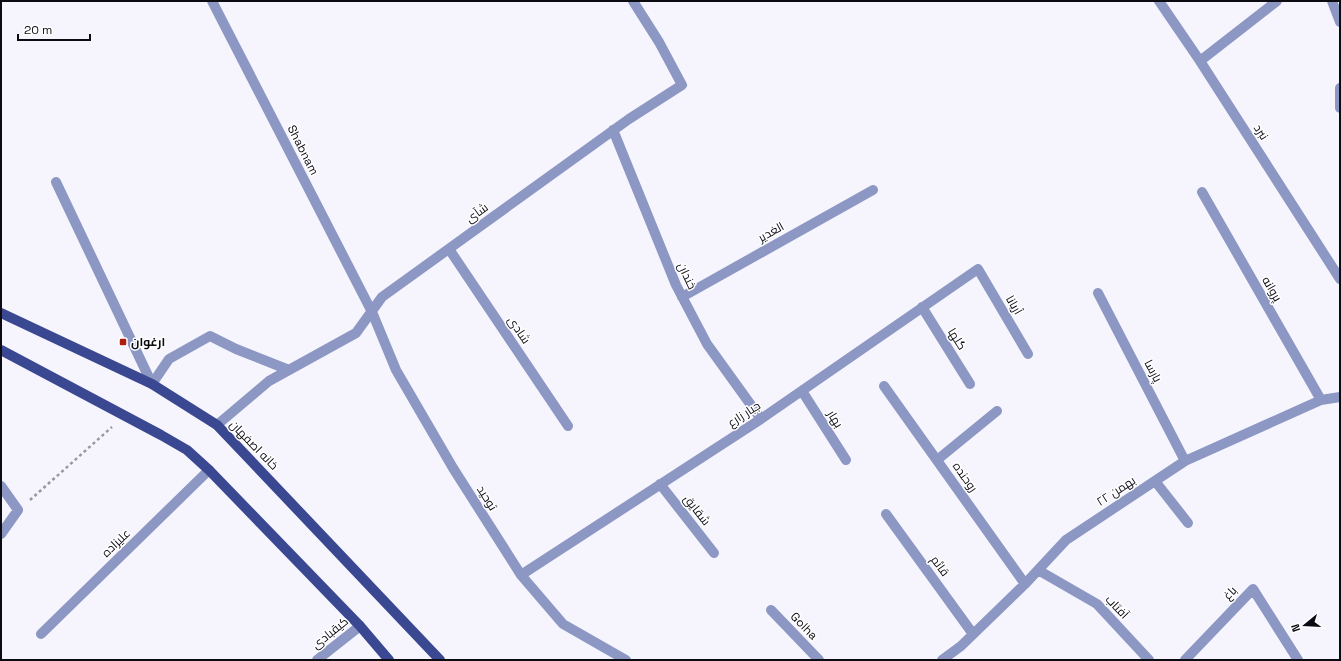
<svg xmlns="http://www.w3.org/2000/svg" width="1341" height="661" viewBox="0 0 1341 661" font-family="'Space Grotesk',Cairo,sans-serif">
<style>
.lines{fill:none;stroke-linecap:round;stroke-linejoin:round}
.path{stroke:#98979f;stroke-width:2.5;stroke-dasharray:3 3;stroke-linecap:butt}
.minor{stroke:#8c98c3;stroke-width:10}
.major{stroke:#3a4892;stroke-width:10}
.poi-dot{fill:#ad1f0c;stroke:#fff;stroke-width:1.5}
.labels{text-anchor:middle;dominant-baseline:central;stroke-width:3;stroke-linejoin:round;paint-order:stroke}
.street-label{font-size:12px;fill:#0c0b12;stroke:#fff}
.poi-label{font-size:12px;font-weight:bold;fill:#0c0b12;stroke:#fff;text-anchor:start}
</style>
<rect width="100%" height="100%" fill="#f6f5fe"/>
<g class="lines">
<path class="path" d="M 30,500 L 112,427"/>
<path class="minor" d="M 212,1 L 372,312 L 396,370 L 453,468 L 521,575 L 563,624 L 626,660
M 1159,1 L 1200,61 L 1340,279
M 1332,1 L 1340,22
M 1200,61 L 1277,1
M 1340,88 L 1340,108
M 613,130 L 676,285 L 707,344 L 761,419
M 56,182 L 152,384
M 1202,192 L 1321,400
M 449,249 L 568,426
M 1098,293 L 1185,461
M 682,297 L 873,190
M 922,307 L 970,384
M 152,384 L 169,359 L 210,336 L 236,349 L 289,370
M 884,386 L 1025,584
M 802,391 L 846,460
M 217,425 L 269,381 L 356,333 L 382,297 L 629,119 L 682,85 L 659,42 L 633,1
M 937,460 L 997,411
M 1155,481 L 1188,523
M 660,484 L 714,553
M 1,486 L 18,510 L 1,534
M 886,514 L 973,634
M 1038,570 L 1097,604 L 1149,660
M 521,575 L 761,419 L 978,269 L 1028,354
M 771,610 L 819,660
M 41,634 L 209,470
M 317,660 L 360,626
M 942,660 L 961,646 L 1025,584 L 1066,540 L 1185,461 L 1321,400 L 1340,397
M 1185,660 L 1253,589 L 1298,660"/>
<path class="major" d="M 1,313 L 152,384 L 217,425 L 440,660
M 1,350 L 161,435 L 187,450 L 209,470 L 360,626 L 389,660"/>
</g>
<rect class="poi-dot" x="119" y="338" width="8" height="8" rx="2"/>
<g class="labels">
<g class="street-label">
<text transform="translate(1261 132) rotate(57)">نبرد</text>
<text transform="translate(303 150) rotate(63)">Shabnam</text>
<text transform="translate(477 213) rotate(-36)">شآی</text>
<text transform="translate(771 232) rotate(-29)">الغدیر</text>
<text transform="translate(687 276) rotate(65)">خندان</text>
<text transform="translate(1272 289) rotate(60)">پروانه</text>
<text transform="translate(1014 305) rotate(60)">آریانا</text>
<text transform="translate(519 330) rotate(56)">شادی</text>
<text transform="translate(957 339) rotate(58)">گلها</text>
<text transform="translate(1153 371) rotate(62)">پارسا</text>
<text transform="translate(744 414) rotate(-33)">جبار زارع</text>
<text transform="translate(835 419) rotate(58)">بهار</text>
<text transform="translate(254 445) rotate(46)">خانه اصفهان</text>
<text transform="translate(965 477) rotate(55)">روحنده</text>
<text transform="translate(1116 491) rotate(-33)">۲۲ بهمن</text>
<text transform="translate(487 498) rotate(58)">توحید</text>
<text transform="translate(697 510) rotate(52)">شقایق</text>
<text transform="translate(116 543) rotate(-44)">علیزاده</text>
<text transform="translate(940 566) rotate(54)">قائم</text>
<text transform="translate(1230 593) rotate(-47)">باغ</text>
<text transform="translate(1117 607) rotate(46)">آفتاب</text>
<text transform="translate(804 626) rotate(46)">Golha</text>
<text transform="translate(330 633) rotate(-39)">کیقبادی</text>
</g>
<g class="poi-label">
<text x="131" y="342">ارغوان</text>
</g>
</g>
<rect width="1341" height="661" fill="none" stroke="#0c0b12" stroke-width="4"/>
<g transform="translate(1305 625) rotate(252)" stroke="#ffffff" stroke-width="3" paint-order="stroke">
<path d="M0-3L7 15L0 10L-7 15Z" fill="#0c0b12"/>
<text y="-6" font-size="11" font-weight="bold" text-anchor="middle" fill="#0c0b12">N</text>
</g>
<path d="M18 34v6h72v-6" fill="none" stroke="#0c0b12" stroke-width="2"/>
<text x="24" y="34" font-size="12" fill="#0c0b12" stroke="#ffffff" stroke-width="3" paint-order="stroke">20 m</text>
</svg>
